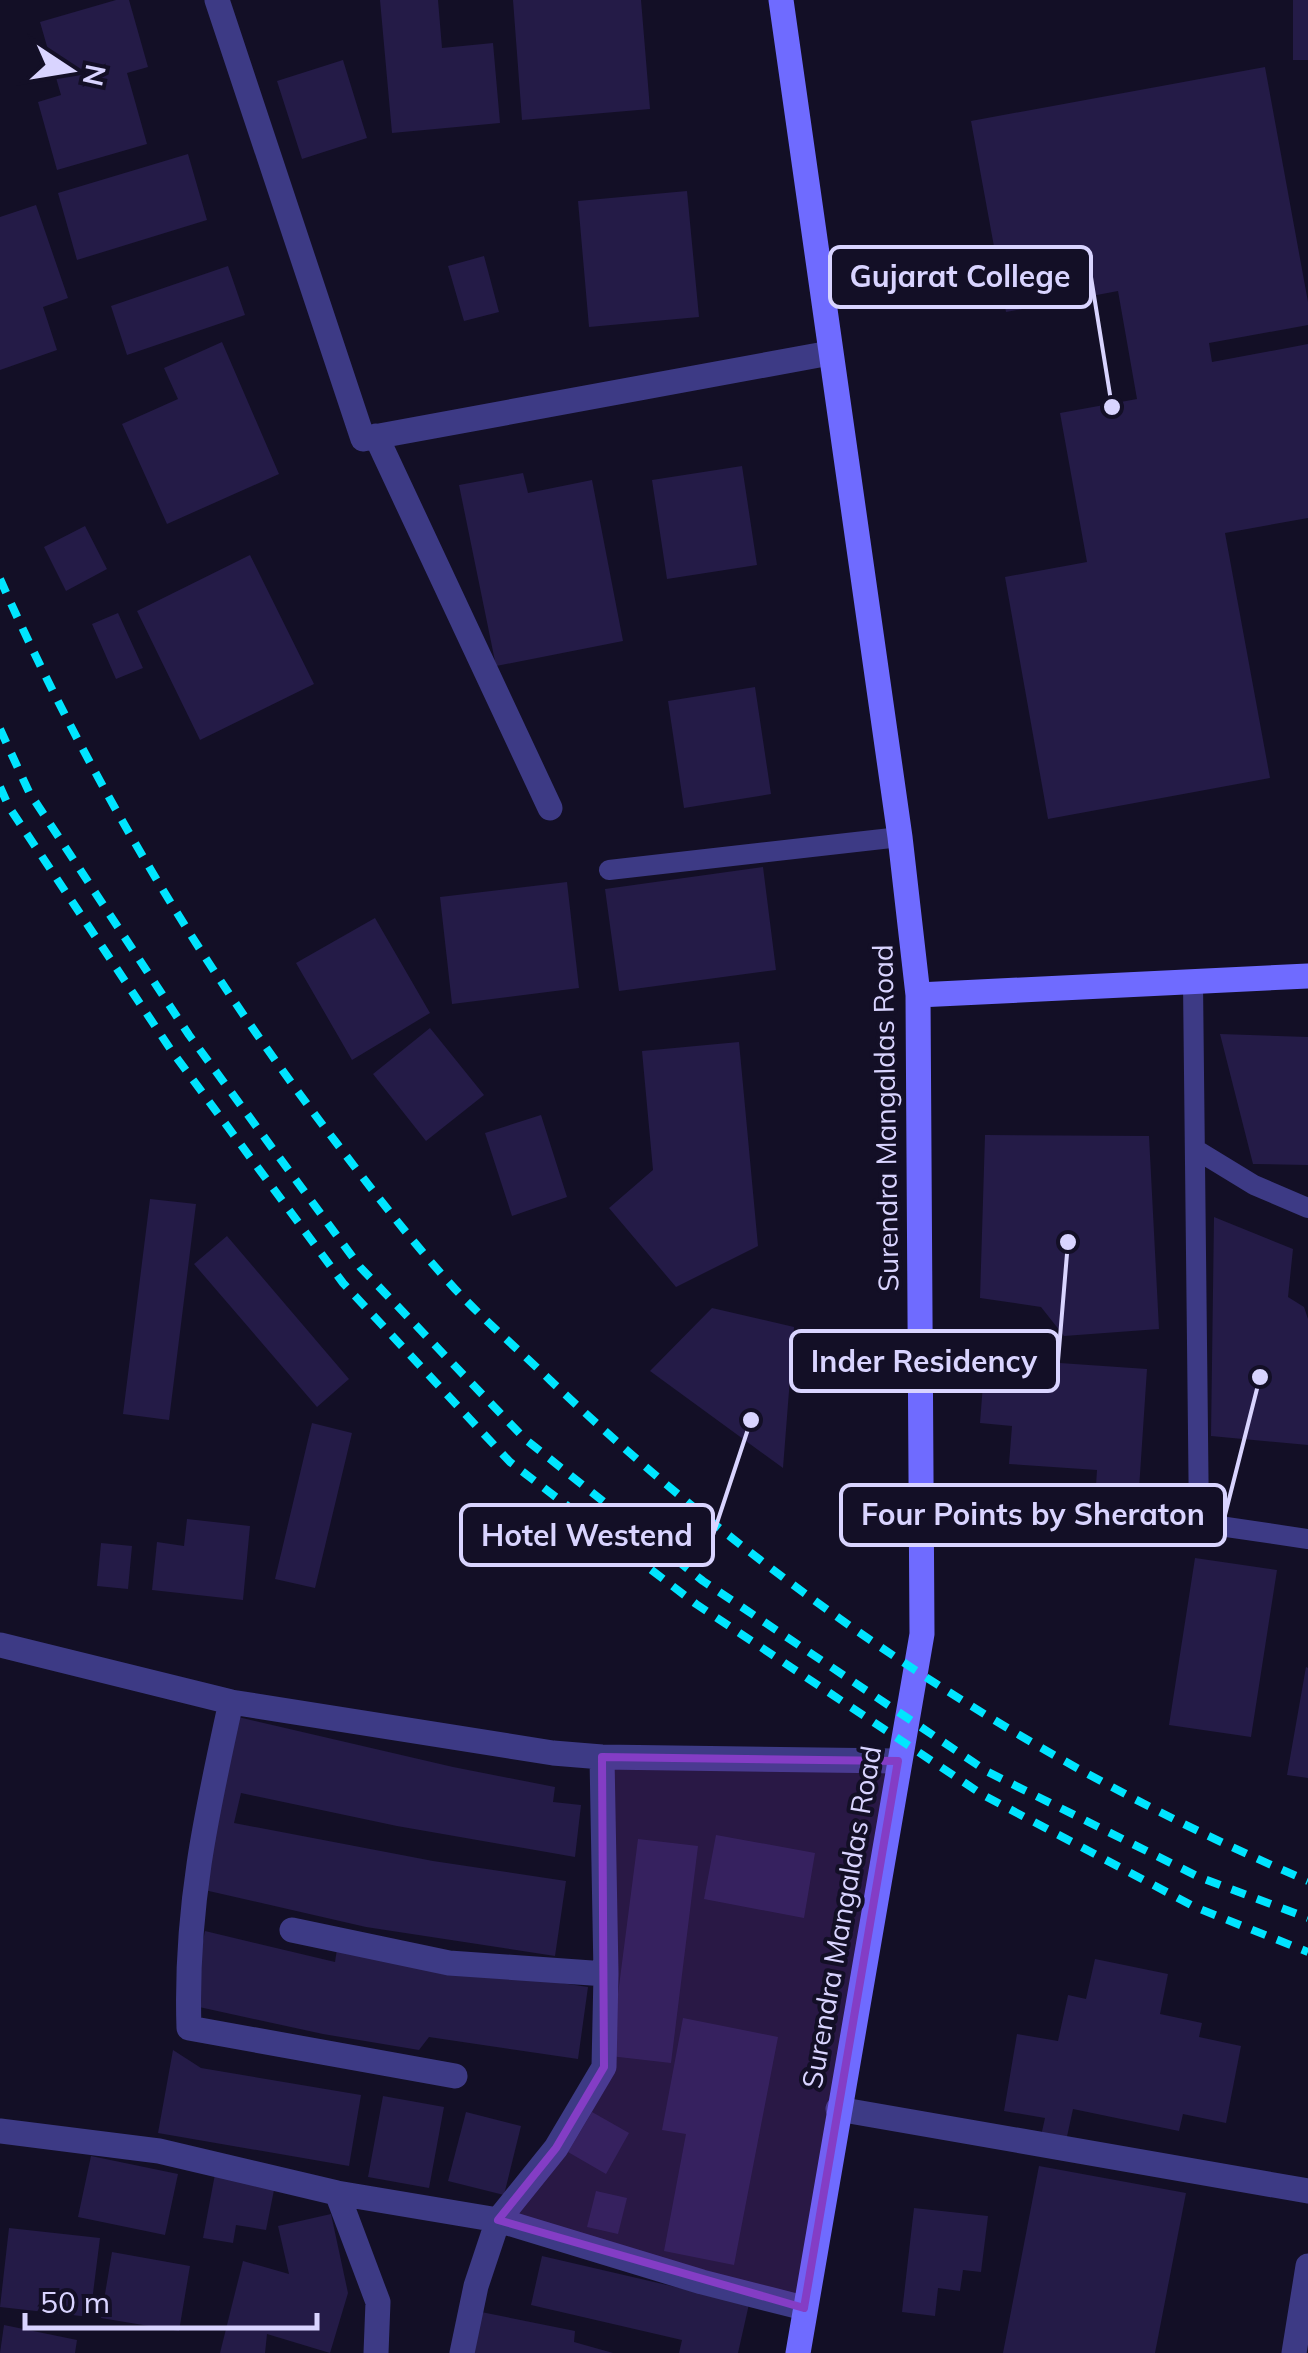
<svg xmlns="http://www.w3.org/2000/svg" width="1308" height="2353" viewBox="0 0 1308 2353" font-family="Mulish,sans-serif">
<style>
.building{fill:#241b47}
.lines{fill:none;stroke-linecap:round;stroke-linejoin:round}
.lane{stroke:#3d3a85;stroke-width:20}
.street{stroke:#3d3a85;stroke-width:25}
.secondary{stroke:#6f6bff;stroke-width:25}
.rail{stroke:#00e5ff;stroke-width:8;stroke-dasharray:15 12;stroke-linecap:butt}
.marked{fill:#843dc5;fill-opacity:0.2;stroke:#843dc5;stroke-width:8;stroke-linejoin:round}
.labels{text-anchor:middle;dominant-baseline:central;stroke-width:8;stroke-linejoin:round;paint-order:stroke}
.street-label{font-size:28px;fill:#d9d4ff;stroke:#130f26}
.leader{fill:none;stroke:#d9d4ff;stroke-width:4}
.callout-dot{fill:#d9d4ff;stroke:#130f26;stroke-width:4}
.callout{fill:#130f26;stroke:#d9d4ff;stroke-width:4}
.callout-label{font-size:30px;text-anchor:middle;font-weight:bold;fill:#d9d4ff}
</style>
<rect width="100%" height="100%" fill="#130f26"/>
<path class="building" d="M 116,0 L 129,0 L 148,67 L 127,73 L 147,144 L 57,170 L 38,102 L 61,95 L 40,22 Z
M 380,0 L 438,0 L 442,48 L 493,43 L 500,123 L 392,133 Z
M 513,0 L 641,0 L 650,109 L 522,120 Z
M 1293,0 L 1308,0 L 1308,60 L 1293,60 Z
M 343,60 L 367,138 L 302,159 L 277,81 Z
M 1265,67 L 1308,302 L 1308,325 L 1209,343 L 1212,362 L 1308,344 L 1308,518 L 1225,533 L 1270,778 L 1048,819 L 1005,577 L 1087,562 L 1060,413 L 1137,399 L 1118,291 L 1006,312 L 971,121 Z
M 188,154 L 207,220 L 77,260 L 58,193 Z
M 687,191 L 699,317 L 589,327 L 578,201 Z
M 36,205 L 68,298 L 43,307 L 57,350 L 0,370 L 0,217 Z
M 484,256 L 499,312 L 464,321 L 448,266 Z
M 228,266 L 245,315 L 127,355 L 111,306 Z
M 222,342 L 279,474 L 167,524 L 122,424 L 178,399 L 164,368 Z
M 742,466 L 757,565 L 667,579 L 652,480 Z
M 523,473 L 528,493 L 592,480 L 623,641 L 496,666 L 459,485 Z
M 85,526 L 107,569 L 66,591 L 44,547 Z
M 250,555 L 314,684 L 200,740 L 137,611 Z
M 118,613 L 143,668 L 116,679 L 92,624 Z
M 755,687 L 771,794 L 684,808 L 668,701 Z
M 763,867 L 776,970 L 619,991 L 605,889 Z
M 567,882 L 579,988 L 452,1004 L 440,897 Z
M 375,918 L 430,1013 L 352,1060 L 296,963 Z
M 430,1028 L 484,1095 L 426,1141 L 373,1074 Z
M 1220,1034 L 1308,1037 L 1308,1165 L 1253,1164 Z
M 739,1042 L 758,1246 L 676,1287 L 609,1208 L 653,1170 L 642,1051 Z
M 541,1115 L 567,1197 L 512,1216 L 485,1133 Z
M 985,1135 L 1149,1136 L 1159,1329 L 1064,1336 L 1041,1307 L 980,1298 Z
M 150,1199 L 196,1204 L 169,1420 L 123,1414 Z
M 1214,1217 L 1293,1249 L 1288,1297 L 1304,1307 L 1308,1319 L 1308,1445 L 1211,1436 Z
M 227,1236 L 349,1379 L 317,1407 L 194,1264 Z
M 712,1308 L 794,1327 L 783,1468 L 650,1371 Z
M 985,1358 L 1147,1369 L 1138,1504 L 1095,1501 L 1097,1470 L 1009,1464 L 1012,1426 L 980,1423 Z
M 312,1423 L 352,1433 L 315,1588 L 275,1579 Z
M 187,1519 L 250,1526 L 243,1600 L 152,1590 L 157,1542 L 184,1546 Z
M 101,1543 L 132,1546 L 128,1589 L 97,1586 Z
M 1195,1558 L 1277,1570 L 1251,1737 L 1169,1725 Z
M 1306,1667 L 1308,1668 L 1308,1778 L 1287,1775 Z
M 238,1717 L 453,1767 L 555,1787 L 553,1802 L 581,1805 L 575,1857 L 397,1826 L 241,1793 L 234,1823 L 433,1861 L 566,1881 L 555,1956 L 366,1927 L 200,1889 Z
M 716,1835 L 815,1853 L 804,1918 L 704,1899 Z
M 638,1839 L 698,1846 L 671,2063 L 610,2056 Z
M 205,1931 L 335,1962 L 337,1949 L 588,1987 L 578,2059 L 429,2037 L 419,2050 L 323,2034 L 190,2005 Z
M 1095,1959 L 1168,1974 L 1160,2014 L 1202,2023 L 1199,2037 L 1241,2046 L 1226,2123 L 1183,2114 L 1179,2131 L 1073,2109 L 1066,2141 L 1041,2136 L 1045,2118 L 1004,2111 L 1017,2034 L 1058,2041 L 1068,1995 L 1086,1999 Z
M 683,2018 L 778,2037 L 734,2265 L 664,2251 L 686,2134 L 662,2130 Z
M 173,2050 L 201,2068 L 361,2095 L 349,2166 L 158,2133 Z
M 383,2096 L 444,2107 L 429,2188 L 368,2177 Z
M 466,2112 L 521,2126 L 504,2195 L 448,2181 Z
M 592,2112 L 629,2133 L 606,2174 L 568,2152 Z
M 91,2156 L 178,2174 L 165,2235 L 78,2217 Z
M 1039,2166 L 1186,2193 L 1155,2353 L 1003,2353 Z
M 215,2174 L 275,2185 L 266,2230 L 236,2225 L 233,2243 L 203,2238 Z
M 596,2191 L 627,2198 L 618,2234 L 587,2227 Z
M 914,2208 L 988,2216 L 981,2272 L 963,2270 L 960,2291 L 938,2288 L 935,2316 L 902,2312 Z
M 331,2214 L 348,2293 L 330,2353 L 267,2334 L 265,2353 L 220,2353 L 243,2261 L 289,2274 L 278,2226 Z
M 9,2228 L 100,2238 L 90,2317 L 0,2307 Z
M 112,2252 L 190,2266 L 179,2331 L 101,2318 Z
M 542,2256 L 749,2304 L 738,2353 L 679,2353 L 682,2340 L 531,2305 Z
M 476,2311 L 575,2331 L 574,2342 L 613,2353 L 467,2353 Z
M 4,2325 L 77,2340 L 75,2353 L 0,2353 Z"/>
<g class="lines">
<path class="lane" d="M 609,870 L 900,837
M 1193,983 L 1199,1523 L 1308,1539
M 1195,1149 L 1254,1185 L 1308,1208"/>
<path class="street" d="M 217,0 L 363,439 L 830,353
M 376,436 L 550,808
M 0,1645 L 231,1702 L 553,1753 L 602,1757 L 898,1761
M 231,1702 C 206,1815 185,1911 189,2028 L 455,2076
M 292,1930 L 449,1963 L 606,1974
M 838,2109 L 1308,2191
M 0,2131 L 159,2151 L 337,2193 L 498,2220 L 702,2282 L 804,2308
M 337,2193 L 378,2302 L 376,2353
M 462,2353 L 476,2286 L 498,2220 L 556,2148 L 604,2067 L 606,1974 L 602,1757
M 1294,2353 L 1308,2266"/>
<path class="secondary" d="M 781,0 L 900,837 L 918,995 L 922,1634 L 798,2353
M 918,995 L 1308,976"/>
<path class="rail" d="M 0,579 C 89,779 202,968 335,1141 C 373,1191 412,1242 455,1289 C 485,1321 519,1350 551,1381 C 772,1591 1027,1761 1308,1881
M 0,729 L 29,792 L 189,1035 L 360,1267 L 525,1439 L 703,1581 L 988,1772 L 1199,1877 L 1308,1918
M 0,787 L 9,807 L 171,1050 L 343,1283 L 510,1462 L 696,1604 L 983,1795 L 1195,1907 L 1308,1952"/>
</g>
<path class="marked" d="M 602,1757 L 898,1761 L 804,2308 L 498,2220 L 556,2148 L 604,2067 Z"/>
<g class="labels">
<g class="street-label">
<text transform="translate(885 1118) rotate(-91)">Surendra Mangaldas Road</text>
<text transform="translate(841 1917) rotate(-80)">Surendra Mangaldas Road</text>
</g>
</g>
<path class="leader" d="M1112 407L1091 277M1068 1242L1058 1361M1260 1377L1225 1515M751 1420L713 1535"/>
<g class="callout-dot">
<circle cx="1112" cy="407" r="10"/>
<circle cx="1068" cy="1242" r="10"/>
<circle cx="1260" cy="1377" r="10"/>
<circle cx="751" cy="1420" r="10"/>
</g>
<g class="callout">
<rect x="830" y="247" width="261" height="60" rx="10"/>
<rect x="791" y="1331" width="267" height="60" rx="10"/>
<rect x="841" y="1485" width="384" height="60" rx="10"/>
<rect x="461" y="1505" width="252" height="60" rx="10"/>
</g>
<g class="callout-label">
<text x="960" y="287">Gujarat College</text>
<text x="924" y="1372">Inder Residency</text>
<text x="1033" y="1525">Four Points by Sheraton</text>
<text x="587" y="1546">Hotel Westend</text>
</g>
<g transform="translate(70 70) rotate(102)" stroke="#130f26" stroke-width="8" paint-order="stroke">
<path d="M0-8L18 38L0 25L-18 38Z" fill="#d9d4ff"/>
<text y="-15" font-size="28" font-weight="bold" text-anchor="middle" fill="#d9d4ff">N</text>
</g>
<path d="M25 2313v15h292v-15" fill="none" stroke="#d9d4ff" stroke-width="5"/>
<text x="40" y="2313" font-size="30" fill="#d9d4ff" stroke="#130f26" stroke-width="8" paint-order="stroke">50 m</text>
</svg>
